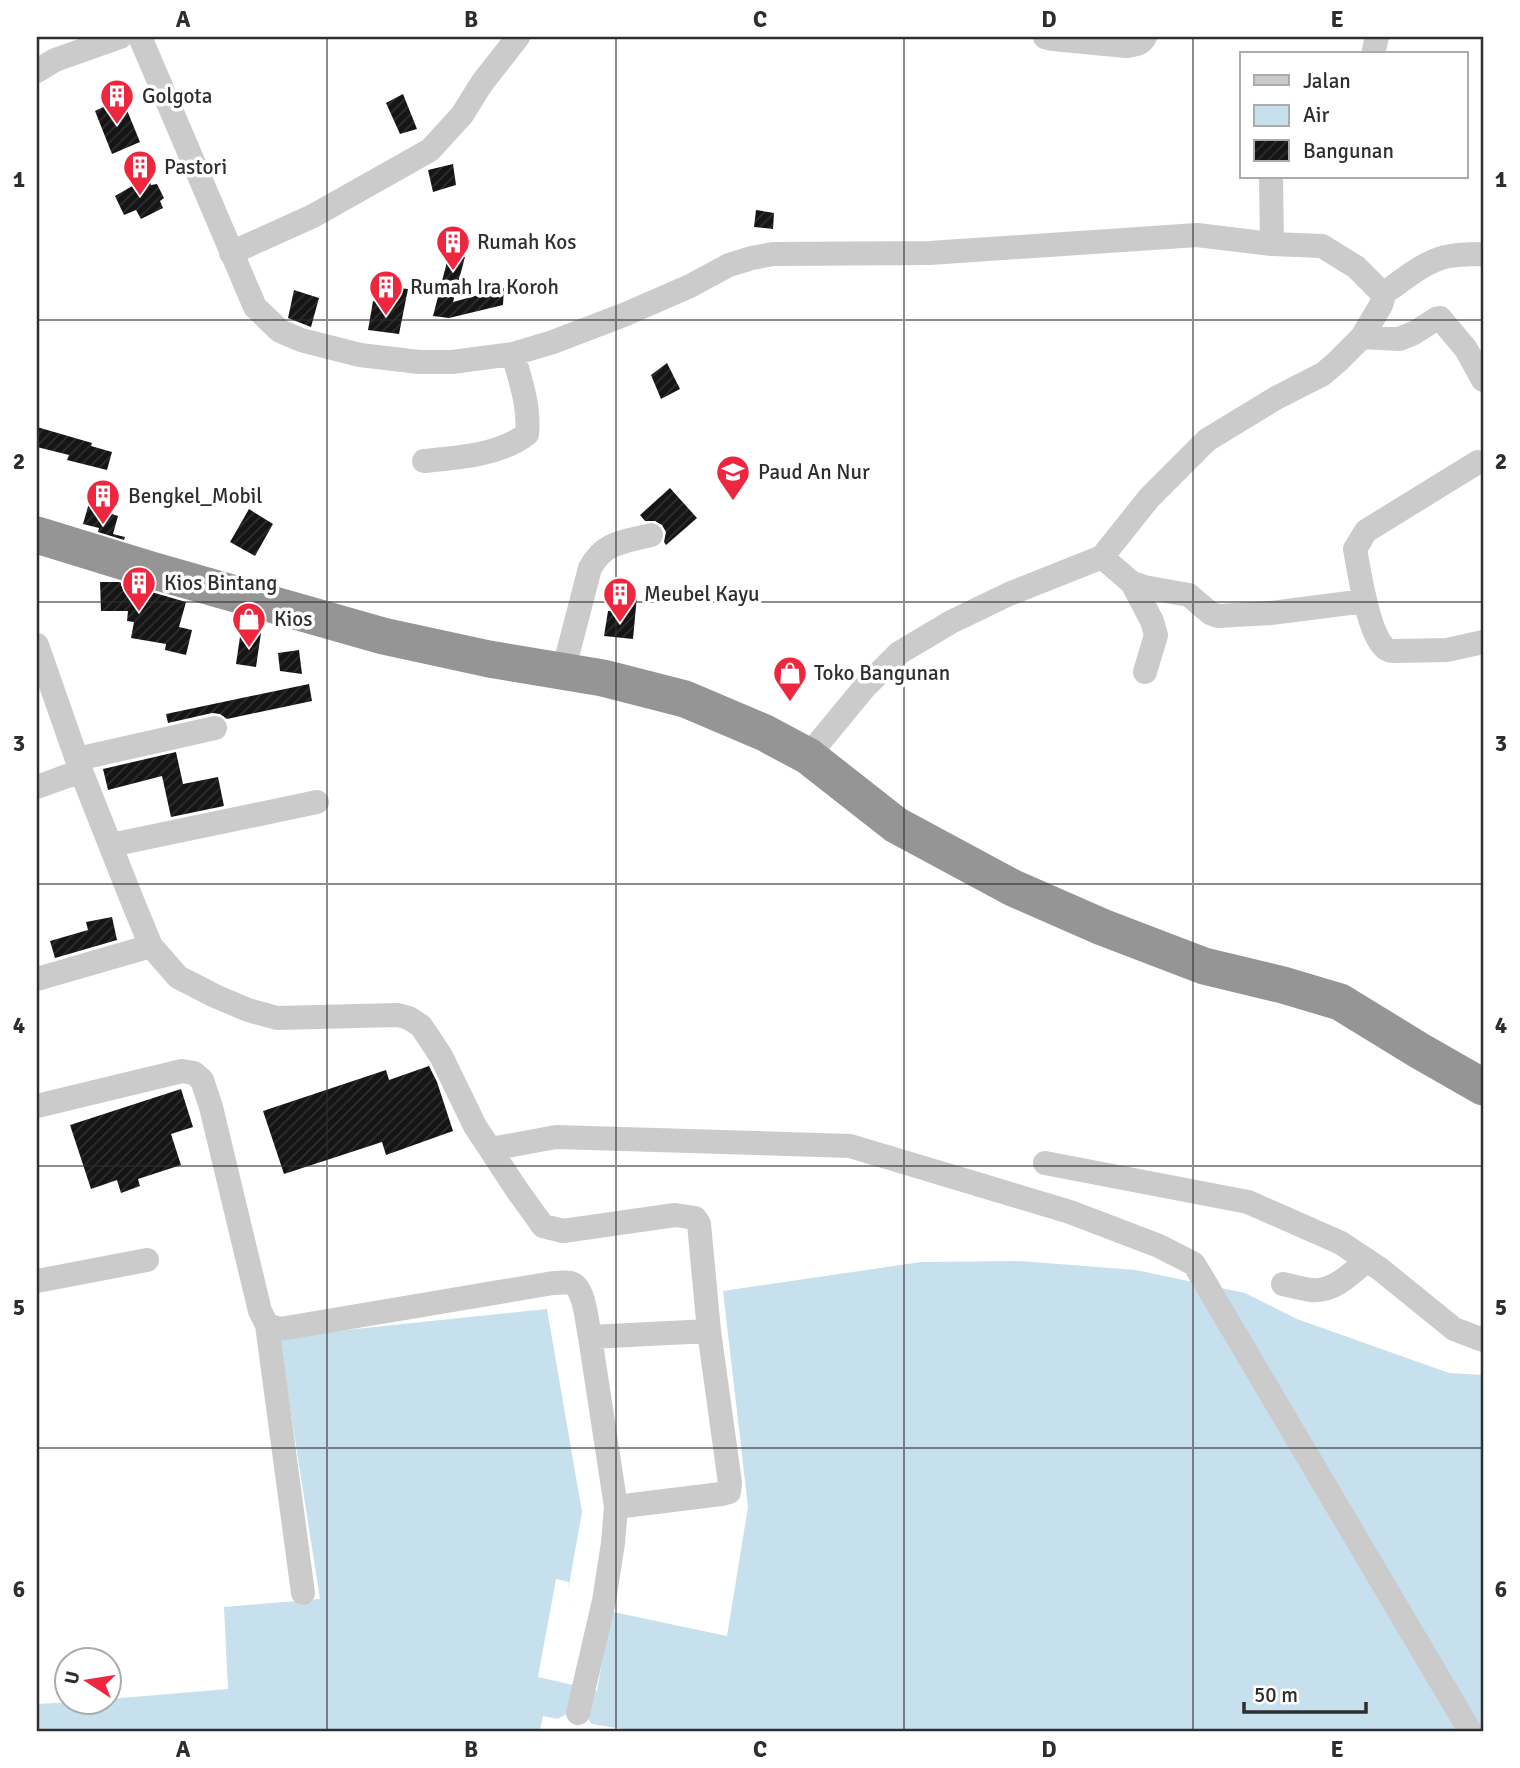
<svg xmlns="http://www.w3.org/2000/svg" width="1520" height="1768" viewBox="0 0 1520 1768" font-family="Signika,sans-serif">
<style>
.water{fill:#c6e0ed}
.pier{fill:#fff}
.building{fill:url(#building-hatch)}
.lines{fill:none;stroke-linecap:round;stroke-linejoin:round}
.minor{stroke:#cbcbcb;stroke-width:24}
.highway{stroke:#959595;stroke-width:37}
.grid{fill:none;stroke:#2e2e2e;stroke-width:2;stroke-opacity:0.55}
.labels{text-anchor:middle;dominant-baseline:central;stroke-width:7;stroke-linejoin:round;paint-order:stroke}
.poi-label{font-size:21px;fill:#2e2e2e;stroke:#fff;text-anchor:start}
.neatline{fill:none;stroke:#2e2e2e;stroke-width:2.5}
.grid-label{font-size:23px;text-anchor:middle;font-weight:bold;fill:#2e2e2e}
</style>
<defs>
<pattern id="building-hatch" width="6" height="6" patternUnits="userSpaceOnUse" patternTransform="scale(1.75)"><rect width="6" height="6" fill="#151515"/><path d="M-1 1l2-2M0 6l6-6M5 7l2-2" fill="none" stroke="#2f2f2f"/></pattern>
</defs>
<rect width="100%" height="100%" fill="#fff"/>
<path class="water" d="M 1020,1261 L 1136,1270 L 1245,1293 L 1297,1319 L 1449,1373 L 1483,1375 L 1483,1731 L 37,1731 L 37,1704 L 73,1702 L 108,1702 L 109,1699 L 228,1689 L 224,1607 L 320,1599 L 279,1337 L 547,1309 L 582,1512 L 566,1602 L 727,1636 L 748,1507 L 723,1291 L 921,1262 Z"/>
<path class="pier" d="M 556,1579 L 569,1582 L 567,1602 L 611,1610 L 597,1691 L 591,1690 L 587,1717 L 592,1724 L 635,1731 L 540,1731 L 543,1716 L 558,1719 L 566,1714 L 573,1685 L 538,1677 Z"/>
<path class="building" d="M 403,94 L 417,129 L 400,134 L 386,103 Z
M 122,98 L 140,142 L 112,154 L 95,111 Z
M 453,164 L 456,185 L 433,192 L 428,170 Z
M 128,176 L 149,179 L 151,185 L 157,184 L 164,198 L 160,201 L 163,208 L 141,219 L 136,210 L 124,215 L 115,196 L 134,185 Z
M 756,210 L 774,213 L 773,229 L 754,227 Z
M 449,254 L 465,257 L 453,302 L 504,288 L 503,305 L 449,318 L 433,316 Z
M 390,287 L 408,289 L 399,334 L 368,330 L 373,301 L 389,304 Z
M 294,290 L 319,298 L 311,327 L 288,318 Z
M 667,363 L 680,389 L 661,399 L 651,375 Z
M 37,427 L 92,443 L 91,446 L 112,452 L 107,470 L 67,460 L 69,455 L 37,447 Z
M 670,488 L 697,518 L 666,545 L 664,542 L 666,532 L 662,525 L 655,521 L 645,521 L 640,515 Z
M 91,496 L 112,502 L 109,513 L 118,516 L 113,534 L 125,537 L 124,540 L 98,532 L 99,528 L 83,524 Z
M 249,509 L 273,524 L 255,556 L 230,542 Z
M 100,582 L 119,582 L 121,583 L 121,586 L 141,589 L 186,602 L 179,627 L 192,630 L 186,655 L 165,650 L 166,644 L 131,638 L 134,622 L 127,621 L 128,611 L 101,611 Z
M 637,596 L 633,639 L 604,636 L 608,611 L 616,611 Z
M 241,630 L 261,633 L 256,667 L 236,664 Z
M 299,650 L 302,674 L 280,671 L 278,653 Z
M 309,684 L 312,701 L 227,719 L 220,714 L 212,713 L 168,723 L 166,714 Z
M 176,752 L 183,784 L 218,777 L 224,806 L 171,817 L 162,776 L 108,790 L 103,769 Z
M 112,917 L 117,940 L 55,958 L 50,941 L 88,930 L 86,922 Z
M 429,1066 L 437,1082 L 453,1131 L 386,1155 L 382,1142 L 284,1174 L 263,1111 L 386,1070 L 389,1080 Z
M 181,1089 L 193,1127 L 171,1134 L 181,1165 L 138,1179 L 140,1186 L 121,1193 L 117,1180 L 91,1189 L 70,1125 Z"/>
<g class="lines">
<path class="minor" d="M 140,37 L 255,307 L 280,331 L 301,340 L 360,355 L 419,362 L 452,362 L 513,354 L 553,342 L 626,314 L 690,286 L 729,265 L 752,258 L 773,254 L 930,253 L 1197,235 L 1272,244 L 1322,246 L 1356,267 L 1383,294
M 1045,37 L 1053,39 L 1126,46 C 1134,45 1141,45 1145,37
M 1373,54 L 1377,37
M 37,71 L 55,60 L 120,37
M 1271,177 L 1272,244
M 231,253 L 313,216 L 430,150 L 462,115 L 482,83 L 518,37
M 1362,337 L 1399,339 L 1414,333 L 1436,319 L 1440,318 L 1466,349 L 1483,380
M 424,461 C 458,458 500,455 527,434 C 530,407 520,379 513,354
M 1483,463 L 1478,462 L 1366,531 L 1355,549 C 1359,571 1368,632 1384,647 C 1388,651 1388,650 1394,651 L 1447,650 L 1483,642
M 1102,557 L 1132,583 L 1144,587 L 1189,595 L 1210,613 L 1218,616 L 1271,613 L 1365,601
M 1132,583 L 1152,621 L 1156,635 L 1145,672
M 37,645 L 81,771 L 134,905 L 151,946 L 178,977 L 215,996 L 248,1010 L 277,1018 L 398,1015 L 409,1018 L 421,1026 L 441,1056 L 475,1126 L 517,1190 L 543,1226 L 563,1231 L 675,1215 L 695,1218 L 699,1224 L 709,1331 L 730,1483 L 729,1492 L 721,1494 L 616,1507
M 563,672 L 590,568 C 605,541 624,542 651,535
M 808,756 L 864,688 L 899,653 L 951,622 L 1009,594 L 1102,557 L 1149,498 L 1207,440 L 1276,398 L 1323,374 L 1337,362 L 1362,337 L 1381,305 L 1383,299 L 1383,294 C 1402,281 1422,263 1445,257 C 1457,254 1471,254 1483,254
M 77,759 L 215,728
M 37,787 L 81,771
M 111,845 L 317,802
M 37,979 L 151,946
M 37,1106 L 182,1071 L 194,1073 L 202,1080 L 211,1107 L 260,1311 L 267,1325 L 280,1329 L 553,1283 C 558,1283 565,1282 571,1283 C 585,1287 587,1324 590,1337
M 491,1149 L 556,1137 L 850,1146 L 1070,1212 L 1159,1246 L 1194,1264 L 1470,1731
M 1045,1163 L 1248,1202 L 1341,1243 L 1380,1269 L 1454,1329 L 1483,1340
M 37,1281 L 147,1260
M 1283,1284 C 1293,1286 1302,1289 1312,1290 C 1334,1292 1352,1273 1367,1260
M 267,1325 L 303,1593
M 578,1713 L 604,1601 L 613,1543 L 616,1507 L 590,1337 L 709,1331"/>
<path class="highway" d="M 37,535 L 151,570 L 383,636 L 489,659 L 603,678 L 685,699 L 765,733 L 808,756 L 896,825 L 1013,888 L 1102,927 L 1204,966 L 1283,985 L 1340,1002 L 1420,1051 L 1483,1087"/>
</g>
<path class="grid" d="M 327,37 L 327,1731M 616,37 L 616,1731M 904,37 L 904,1731M 1193,37 L 1193,1731M 37,320 L 1483,320M 37,602 L 1483,602M 37,884 L 1483,884M 37,1166 L 1483,1166M 37,1448 L 1483,1448"/>
<defs>
<g id="building-pin" transform="scale(1.75)"><path d="M0 17L-7.5 6A9.5 9.5 0 1 1 7.5 6Z" fill="#ee273f" stroke="#fff"/><path d="M-4-6H4V6H1V3H-1V6H-4ZM-2.5-4.3h1.7v1.8h-1.7ZM.8-4.3h1.7v1.8H.8ZM-2.5-1h1.7V.8h-1.7ZM.8-1h1.7V.8H.8Z" fill="#fff"/></g>
<g id="school-pin" transform="scale(1.75)"><path d="M0 17L-7.5 6A9.5 9.5 0 1 1 7.5 6Z" fill="#ee273f" stroke="#fff"/><path d="M0-5L7-2L0 1L-7-2ZM-4 1L0 2.5L4 1V4Q0 6-4 4Z" fill="#fff"/></g>
<g id="shop-pin" transform="scale(1.75)"><path d="M0 17L-7.5 6A9.5 9.5 0 1 1 7.5 6Z" fill="#ee273f" stroke="#fff"/><path d="M-5-2.5h2.3a2.7 3.5 0 0 1 5.4 0H5L5.5 6h-11ZM-1.5-2.5h3a1.5 2.3 0 0 0-3 0Z" fill="#fff"/></g>
</defs>
<g fill-rule="evenodd">
<use href="#building-pin" x="117" y="96"/>
<use href="#building-pin" x="140" y="167"/>
<use href="#building-pin" x="453" y="242"/>
<use href="#building-pin" x="386" y="287"/>
<use href="#school-pin" x="733" y="472"/>
<use href="#building-pin" x="103" y="496"/>
<use href="#building-pin" x="139" y="583"/>
<use href="#building-pin" x="620" y="594"/>
<use href="#shop-pin" x="249" y="619"/>
<use href="#shop-pin" x="790" y="673"/>
</g>
<g class="labels">
<g class="poi-label">
<text x="142" y="96">Golgota</text>
<text x="164" y="167">Pastori</text>
<text x="477" y="242">Rumah Kos</text>
<text x="410" y="287">Rumah Ira Koroh</text>
<text x="758" y="472">Paud An Nur</text>
<text x="128" y="496">Bengkel_Mobil</text>
<text x="164" y="583">Kios Bintang</text>
<text x="644" y="594">Meubel Kayu</text>
<text x="274" y="619">Kios</text>
<text x="814" y="673">Toko Bangunan</text>
</g>
</g>
<rect width="1520" height="1768" fill="none" stroke="#ffffff" stroke-width="77"/>
<rect x="1240" y="52" width="228" height="126" fill="#ffffff" stroke="#ababab" stroke-width="2"/>
<rect x="1254" y="75" width="35" height="10" fill="#cbcbcb" stroke="#ababab" stroke-width="2"/>
<text x="1303" y="88" font-size="21" fill="#2e2e2e">Jalan</text>
<rect x="1254" y="105" width="35" height="21" fill="#c6e0ed" stroke="#ababab" stroke-width="2"/>
<text x="1303" y="122" font-size="21" fill="#2e2e2e">Air</text>
<rect x="1254" y="140" width="35" height="21" fill="url(#building-hatch)" stroke="#ababab" stroke-width="2"/>
<text x="1303" y="158" font-size="21" fill="#2e2e2e">Bangunan</text>
<g transform="translate(88 1681) rotate(282)"><circle r="33" fill="#ffffff" stroke="#ababab" stroke-width="2"/>
<path d="M0-5L12 26L0 18L-12 26Z" fill="#ee273f"/>
<text y="-10" font-size="19" font-weight="bold" text-anchor="middle" fill="#2e2e2e">U</text>
</g>
<path d="M1244 1702v10h122v-10" fill="none" stroke="#2e2e2e" stroke-width="3.5"/>
<text x="1254" y="1702" font-size="21" fill="#2e2e2e" stroke="#ffffff" stroke-width="5" paint-order="stroke">50 m</text>
<rect x="38" y="38" width="1444" height="1692" class="neatline"/>
<g class="grid-label">
<text x="183" y="27">A</text>
<text x="471" y="27">B</text>
<text x="760" y="27">C</text>
<text x="1049" y="27">D</text>
<text x="1337" y="27">E</text>
<text x="19" y="187">1</text>
<text x="1501" y="187">1</text>
<text x="19" y="469">2</text>
<text x="1501" y="469">2</text>
<text x="19" y="751">3</text>
<text x="1501" y="751">3</text>
<text x="19" y="1033">4</text>
<text x="1501" y="1033">4</text>
<text x="19" y="1315">5</text>
<text x="1501" y="1315">5</text>
<text x="19" y="1597">6</text>
<text x="1501" y="1597">6</text>
<text x="183" y="1757">A</text>
<text x="471" y="1757">B</text>
<text x="760" y="1757">C</text>
<text x="1049" y="1757">D</text>
<text x="1337" y="1757">E</text>
</g>
</svg>
